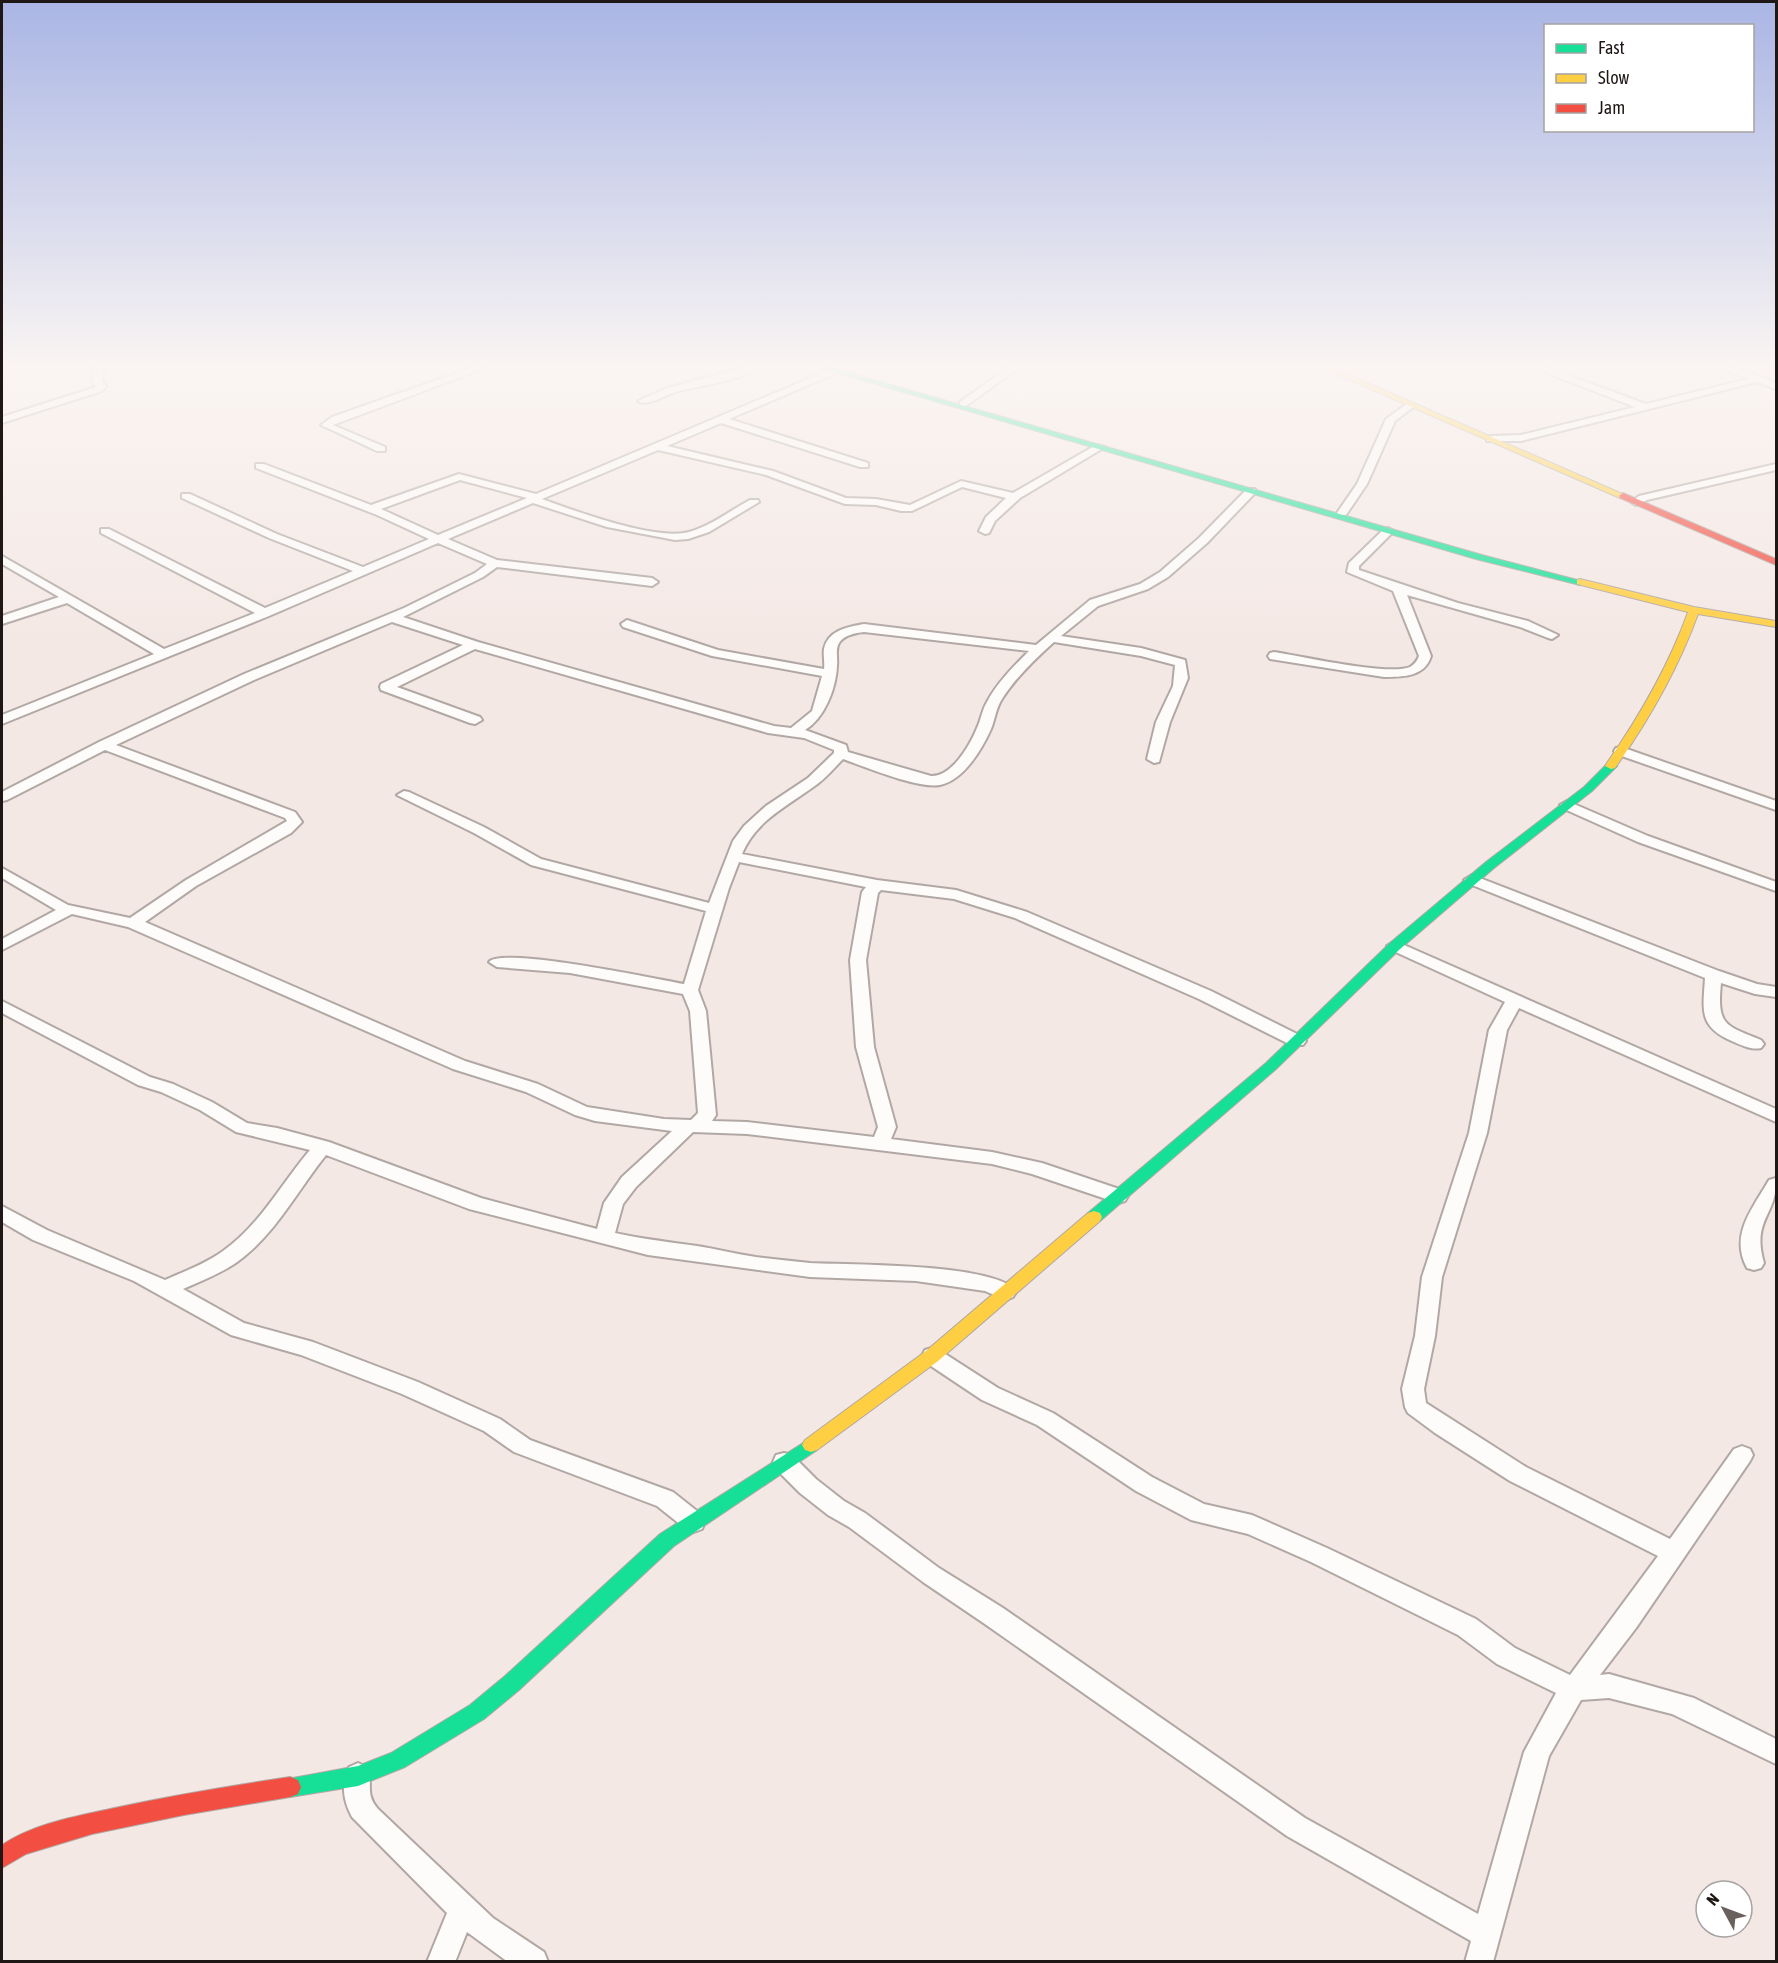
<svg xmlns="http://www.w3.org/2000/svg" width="1778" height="1963" viewBox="0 0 1778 1963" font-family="'Asap Condensed',sans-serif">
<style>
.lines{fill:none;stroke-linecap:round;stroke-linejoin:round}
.street-casing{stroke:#b1a8a4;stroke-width:4}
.fast-casing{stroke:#b1a8a4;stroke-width:2}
.slow-casing{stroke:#b1a8a4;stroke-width:2}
.jam-casing{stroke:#b1a8a4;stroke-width:2}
.street{fill:#fdfcfb;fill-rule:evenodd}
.fast{fill:#16e098;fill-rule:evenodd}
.slow{fill:#ffcf43;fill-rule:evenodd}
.jam{fill:#f24e42;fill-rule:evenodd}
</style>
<rect width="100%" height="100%" fill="#f4e8e4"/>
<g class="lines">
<g class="street-casing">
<path id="street" d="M 94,367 L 104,367 L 102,380 L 106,387 L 102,391 L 2,423 L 2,417 L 96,387 L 92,380 Z
M 474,367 L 488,367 L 333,425 L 385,447 L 385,451 L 377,451 L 321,425 L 332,417 Z
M 746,367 L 760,367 C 739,382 698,385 673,393 C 663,396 647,407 638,401 L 667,388 Z
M 1009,367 L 1020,367 L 966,406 L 960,406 L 960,402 Z
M 1531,367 L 1545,367 L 1646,404 L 1748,379 L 1719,367 C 1740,367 1758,376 1776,383 L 1776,389 L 1757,382 L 1521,441 L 1487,441 L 1487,437 L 1491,436 L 1521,435 L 1635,407 Z
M 834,368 L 837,369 L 837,373 L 729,419 L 868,463 L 868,467 L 860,467 L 721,423 L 667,446 L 773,471 L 846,498 L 876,499 L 910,505 L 961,481 L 1013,493 L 1096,445 L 1105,447 L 1020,498 L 995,521 L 989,533 L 985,534 L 979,531 L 986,517 L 1006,498 L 962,487 L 912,511 L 901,511 L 876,505 L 845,504 L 766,475 L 658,450 L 542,499 C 575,511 656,541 689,532 C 711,526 731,510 750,500 L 758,500 L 759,502 L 709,532 L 688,539 L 675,540 L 607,527 L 533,503 L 448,539 L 497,560 L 652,578 L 658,582 L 652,586 L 497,567 L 483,577 L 403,617 L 478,642 L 774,726 L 791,728 L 812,711 L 822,676 L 712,656 L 623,627 L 621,624 L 627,620 L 718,650 L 824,669 C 825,663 823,655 824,649 C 828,630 848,627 864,624 L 1036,645 L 1090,600 L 1140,584 L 1160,572 L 1199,538 L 1247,489 L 1255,489 L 1255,493 L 1207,543 L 1168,577 L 1148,589 L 1098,606 L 1061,636 L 1141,648 L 1185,660 L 1188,678 L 1170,722 L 1159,762 L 1154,763 L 1147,759 L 1156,722 L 1173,686 L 1175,665 L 1141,656 L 1054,642 C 1035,659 1016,677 1002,699 C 996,708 995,719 991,729 C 982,749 964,780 940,785 C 919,789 865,767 843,759 C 834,768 826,778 816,785 C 788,806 756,820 742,854 L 877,880 L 956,890 L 1027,912 L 1211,991 L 1303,1037 L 1306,1041 L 1303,1045 L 1291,1045 L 1199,999 L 1015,918 L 954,899 L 881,890 L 878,893 L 866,960 L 874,1047 L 896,1127 L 891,1139 L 992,1152 L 1042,1163 L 1125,1191 L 1128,1196 L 1125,1201 L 1118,1203 L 1032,1174 L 992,1164 L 747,1134 L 693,1132 L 636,1187 L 623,1204 L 615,1233 C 642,1239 669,1242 697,1246 C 716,1249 736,1254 756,1257 C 774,1259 792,1261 810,1263 C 846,1265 1000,1263 1016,1292 L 1013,1297 L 1006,1300 L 985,1291 L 916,1281 L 810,1277 L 648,1255 L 469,1209 L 326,1155 C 297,1191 275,1235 237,1262 C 220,1274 201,1281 183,1289 L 244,1323 L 313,1342 L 418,1382 L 500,1419 L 530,1440 L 673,1492 L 702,1515 L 705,1522 L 702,1529 L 694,1532 L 686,1529 L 657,1506 L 514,1452 L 484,1431 L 402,1394 L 301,1355 L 231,1335 L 134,1281 L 33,1240 L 2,1222 L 2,1206 L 47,1230 L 165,1280 C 185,1271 205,1264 223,1251 C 260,1225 281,1184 310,1150 L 236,1132 L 200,1110 L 161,1092 L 138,1085 L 2,1013 L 2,1001 L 150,1077 L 173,1084 L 212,1102 L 247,1123 L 277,1128 L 329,1142 L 481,1198 L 597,1229 L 604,1203 L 622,1177 L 672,1131 L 595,1121 L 575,1115 L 526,1092 L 453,1069 L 128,927 L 72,914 L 2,950 L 2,939 L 56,910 L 2,878 L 2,868 L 68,905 L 130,918 L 186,880 L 287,821 L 285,818 L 105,750 L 7,800 L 2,801 L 2,792 L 99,742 L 244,674 L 404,608 L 475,573 L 487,564 L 438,543 L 269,616 L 2,724 L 2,715 L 154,654 L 67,603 L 2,624 L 2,616 L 59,597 L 2,564 L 2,556 L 164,649 L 255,613 L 101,533 L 101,529 L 109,529 L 265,608 L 353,571 L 269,538 L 182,498 L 182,494 L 190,494 L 277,534 L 363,567 L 429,539 L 377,515 L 256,468 L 256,464 L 264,464 L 371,505 L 459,474 L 536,494 ZM 460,480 L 527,498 L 438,535 L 381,509 ZM 392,622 L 463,645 L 381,684 L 380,687 L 381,690 L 470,723 L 475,724 L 482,720 L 480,717 L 397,687 L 475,649 L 768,733 L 804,738 L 834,750 L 834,753 L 808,778 L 766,806 L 744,826 L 733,841 L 709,903 L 541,859 L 484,827 L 409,792 L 404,791 L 397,795 L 474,833 L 531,865 L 706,911 L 684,984 C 657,979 501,946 489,962 L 497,967 L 570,973 L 683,994 L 690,1011 L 698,1113 L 691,1120 L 664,1119 L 587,1107 L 538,1084 L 465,1061 L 145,922 L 196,886 L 291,833 L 302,822 L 295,812 L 116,745 L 254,680 ZM 864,632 L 1029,651 C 1014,666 997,683 987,702 C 982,710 981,720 977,728 C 970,745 952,777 931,776 L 848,752 L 846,745 L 805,730 C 825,718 836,688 837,666 C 838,658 835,650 839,643 C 844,635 855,633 864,632 ZM 739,862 L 866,887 L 862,892 L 850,960 L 856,1047 L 878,1127 L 874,1137 L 747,1122 L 712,1121 L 716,1115 L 706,1011 L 698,990 L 729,888 Z
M 1408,403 L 1416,405 L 1395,421 L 1367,484 L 1346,515 L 1338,515 L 1337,513 L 1357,484 L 1386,419 Z
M 1776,464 L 1776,470 L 1647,500 L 1636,505 L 1631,502 L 1639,496 Z
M 1388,528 L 1394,531 L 1359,566 L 1359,570 L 1458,603 L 1528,621 L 1558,635 L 1552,639 L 1548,638 L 1520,627 L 1407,595 L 1431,656 C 1425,677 1402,677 1384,677 L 1270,659 L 1268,656 L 1270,653 L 1274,652 C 1301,656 1388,676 1410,667 C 1415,664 1417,661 1419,656 L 1393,591 L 1347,572 L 1349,563 L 1384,529 Z
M 1621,747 L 1776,801 L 1776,810 L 1616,754 L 1614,751 L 1616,748 Z
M 1567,801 L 1648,836 L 1776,882 L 1776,891 L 1638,842 L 1562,808 L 1560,805 Z
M 1472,875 L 1719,971 L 1757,984 L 1776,987 L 1776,997 L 1755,994 L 1721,983 C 1717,1025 1724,1025 1761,1040 L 1764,1044 L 1761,1048 C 1752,1050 1743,1046 1734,1042 C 1698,1027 1703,1011 1705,978 L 1467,883 L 1464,880 Z
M 1395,941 L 1776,1109 L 1776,1122 L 1519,1008 L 1507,1030 L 1487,1133 L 1442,1277 L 1435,1336 L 1424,1389 L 1426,1403 L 1526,1467 L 1670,1539 L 1734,1449 L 1742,1446 L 1750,1449 L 1753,1455 L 1750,1461 L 1636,1628 L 1600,1675 L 1609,1674 L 1694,1698 L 1776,1739 L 1776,1764 L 1672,1714 L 1609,1698 L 1581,1700 L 1549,1756 L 1493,1962 L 1465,1962 L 1471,1941 L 1287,1836 L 985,1624 L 923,1582 L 849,1527 L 828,1515 L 800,1493 L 776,1469 L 773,1462 L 776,1455 L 784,1453 L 792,1455 L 816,1479 L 844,1501 L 865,1513 L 939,1568 L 1003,1608 L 1305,1818 L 1478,1914 L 1524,1752 L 1556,1693 L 1497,1664 L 1458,1635 L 1311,1562 L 1248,1534 L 1191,1520 L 1136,1491 L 1037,1425 L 982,1400 L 925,1362 L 922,1356 L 925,1350 L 932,1348 L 939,1350 L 998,1388 L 1053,1413 L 1152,1477 L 1204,1504 L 1252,1515 L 1327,1548 L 1476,1619 L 1515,1648 L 1570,1675 L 1658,1556 L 1510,1481 L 1435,1433 L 1408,1413 L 1405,1407 L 1402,1389 L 1415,1336 L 1422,1277 L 1469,1133 L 1489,1030 L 1505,1002 L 1389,949 L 1387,946 Z
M 1776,1178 C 1778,1215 1751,1219 1764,1263 L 1761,1268 L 1754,1270 L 1747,1268 C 1729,1235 1753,1208 1769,1180 Z
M 358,1763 L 367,1767 C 374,1784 364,1793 378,1809 L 493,1918 L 544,1952 L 548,1962 L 508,1962 L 467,1932 L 455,1962 L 427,1962 L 447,1913 L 352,1817 C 343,1800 341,1785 349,1767 Z"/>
</g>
<g class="fast-casing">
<path id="fast" d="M 817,367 L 829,367 L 1482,555 L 1585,582 L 1580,585 L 1476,559 Z
M 1611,763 L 1617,766 L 1592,791 L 1494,868 L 1400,949 L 1276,1069 L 1100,1221 L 1088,1221 L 1086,1217 L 1088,1213 L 1266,1063 L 1390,943 L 1486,862 L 1584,787 L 1607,764 Z
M 811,1438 L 817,1440 L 820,1445 L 817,1450 L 674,1546 L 519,1690 L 484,1719 L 405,1767 L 358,1786 L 290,1797 L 282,1794 L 279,1787 L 282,1780 L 358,1766 L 391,1753 L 470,1705 L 505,1676 L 660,1534 Z"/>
</g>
<g class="slow-casing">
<path id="slow" d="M 1320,367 L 1331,367 L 1627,496 L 1620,498 Z
M 1580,579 L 1694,607 L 1776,621 L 1776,627 L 1698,614 C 1678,669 1649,720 1615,768 L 1611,769 L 1605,766 C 1639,717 1668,668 1688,612 L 1577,584 L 1577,580 Z
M 1094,1211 L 1100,1213 L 1102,1217 L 1100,1221 L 938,1361 L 817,1450 L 811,1452 L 805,1450 L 802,1445 L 805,1440 L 926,1351 L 1088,1213 Z"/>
</g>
<g class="jam-casing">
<path id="jam" d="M 1623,493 L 1776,559 L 1776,565 L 1620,498 L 1619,496 Z
M 290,1777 L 298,1780 L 301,1787 L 298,1794 L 290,1797 L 184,1815 L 92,1834 L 26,1854 L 2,1868 L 2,1845 C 33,1824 73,1817 110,1809 C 169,1796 230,1786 290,1777 Z"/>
</g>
<use href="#street" class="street"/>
<use href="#fast" class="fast"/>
<use href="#slow" class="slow"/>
<use href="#jam" class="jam"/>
</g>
<linearGradient id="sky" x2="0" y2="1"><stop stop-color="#a9b5e4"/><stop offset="0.57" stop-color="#faf5f3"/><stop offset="1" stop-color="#faf5f3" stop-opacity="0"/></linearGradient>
<rect width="1778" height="642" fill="url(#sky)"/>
<rect width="1778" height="1963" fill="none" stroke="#1f1715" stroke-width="6"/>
<rect x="1544" y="24" width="210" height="108" fill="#ffffff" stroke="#a5a2a1" stroke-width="1.5"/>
<rect x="1556" y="44" width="30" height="9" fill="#16e098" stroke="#a5a2a1" stroke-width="1.5"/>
<text x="1598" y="54" font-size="18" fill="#1f1715">Fast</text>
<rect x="1556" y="74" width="30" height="9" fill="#ffcf43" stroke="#a5a2a1" stroke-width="1.5"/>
<text x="1598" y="84" font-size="18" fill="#1f1715">Slow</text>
<rect x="1556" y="104" width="30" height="9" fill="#f24e42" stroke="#a5a2a1" stroke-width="1.5"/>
<text x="1598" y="114" font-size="18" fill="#1f1715">Jam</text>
<g transform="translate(1724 1909) rotate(311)"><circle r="28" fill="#ffffff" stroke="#a5a2a1" stroke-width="1.5"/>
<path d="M0-4.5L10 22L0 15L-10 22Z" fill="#6a605d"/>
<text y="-9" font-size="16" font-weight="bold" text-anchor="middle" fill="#1f1715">N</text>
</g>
</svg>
